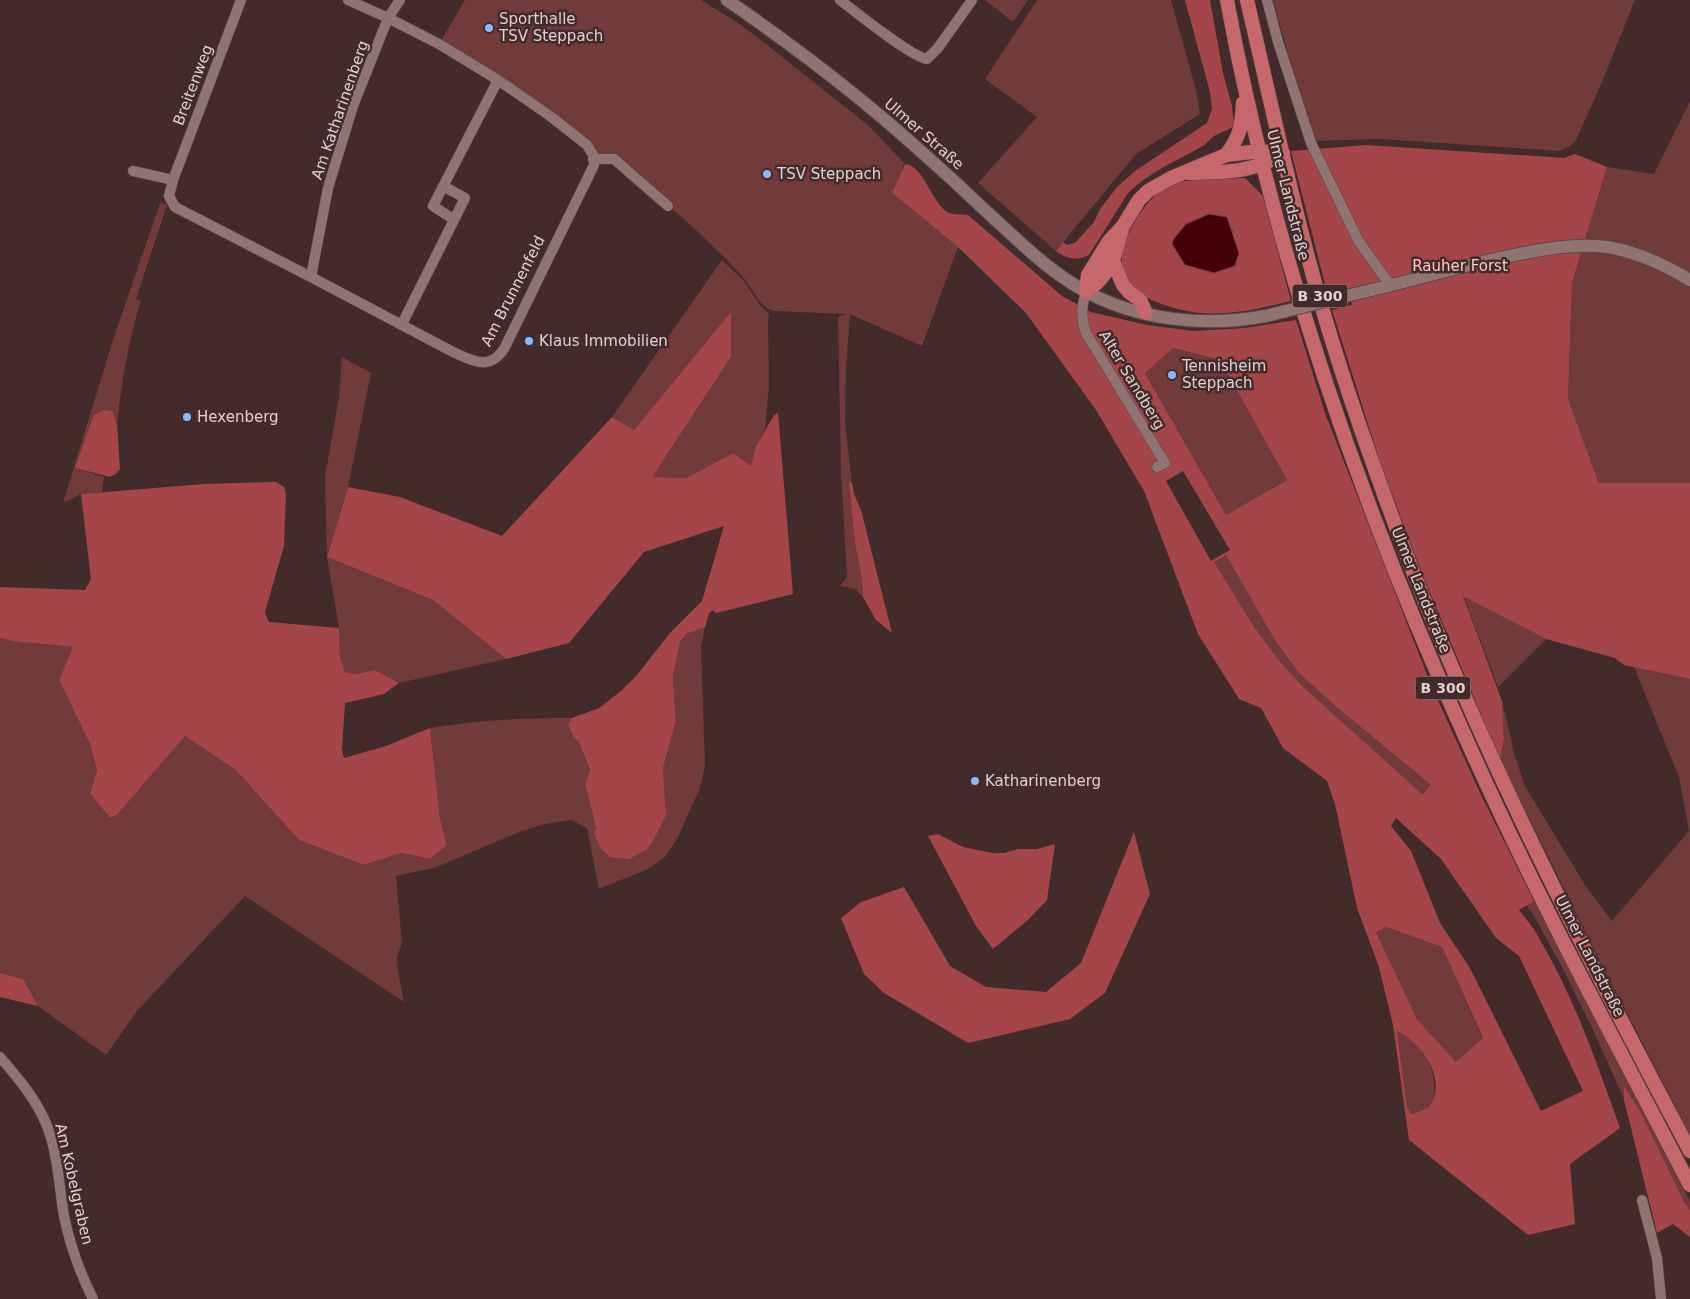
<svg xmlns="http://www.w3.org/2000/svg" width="1690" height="1299" viewBox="0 0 1690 1299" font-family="'DejaVu Sans',sans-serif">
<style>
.green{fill:#713a3b}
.forest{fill:#a44549;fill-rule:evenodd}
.water{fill:#430009;stroke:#723e45}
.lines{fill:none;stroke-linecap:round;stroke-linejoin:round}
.minor-casing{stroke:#5c4849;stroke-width:11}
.tertiary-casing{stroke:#5c4849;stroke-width:14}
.primary-casing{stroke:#5c4849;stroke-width:15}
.minor{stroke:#907473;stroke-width:10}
.tertiary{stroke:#907473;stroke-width:12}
.primary{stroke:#c6676c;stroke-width:14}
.tertiary-bridge-casing{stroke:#5c4849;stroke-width:14;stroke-linecap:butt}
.tertiary-bridge{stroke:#907473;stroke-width:12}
.poi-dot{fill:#88bafc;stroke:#432b2b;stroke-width:2}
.labels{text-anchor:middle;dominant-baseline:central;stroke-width:5;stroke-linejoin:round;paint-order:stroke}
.shield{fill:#432b2b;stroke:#b19e9e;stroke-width:1}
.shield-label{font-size:14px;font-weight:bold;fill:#e0d0d0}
.poi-label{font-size:15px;fill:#e0d0d0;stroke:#432b2b;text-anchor:start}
.street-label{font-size:15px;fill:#e0d0d0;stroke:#432b2b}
.park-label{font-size:15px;fill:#fec8c7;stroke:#432b2b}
</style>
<rect width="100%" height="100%" fill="#432b2b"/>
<path class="green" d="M 465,0 L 701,0 L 743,26 L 869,126 L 904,163 L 902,169 L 905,179 L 892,193 L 958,247 L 922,346 L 850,314 L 846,368 L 845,423 L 852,483 L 849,482 L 855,544 L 862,579 L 863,597 L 855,589 L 840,586 L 847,577 L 841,472 L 838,317 L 846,314 L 773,311 C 758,305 753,289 743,277 C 704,234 658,197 614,159 L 604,159 L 439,44 Z
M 985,0 L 1028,0 L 1013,22 Z
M 1037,0 L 1171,0 L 1196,90 L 1200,114 L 1136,154 L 1056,251 L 978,183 L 1037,117 L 985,79 Z
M 1273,0 L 1635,0 L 1602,82 L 1576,140 L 1571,145 L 1560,151 L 1382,139 L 1312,141 Z
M 1690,101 L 1690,483 L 1599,483 L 1568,399 L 1572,283 L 1607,167 L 1654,174 Z
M 160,203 L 167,205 L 136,299 L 141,301 C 128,341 122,382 117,424 L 112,411 L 76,468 L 104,477 L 102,492 L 81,494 L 63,503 L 113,340 Z
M 722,260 L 743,280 L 760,305 L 769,314 L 768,319 L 769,385 L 765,429 L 756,446 L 751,467 L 733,453 L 686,478 L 651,477 L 731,357 L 731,313 L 634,430 L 612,417 Z
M 1172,348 L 1220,360 L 1287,480 L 1226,515 L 1145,373 Z
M 342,357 L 371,373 L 348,487 L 327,557 L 433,600 L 506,659 L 399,683 L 375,670 L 355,674 L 345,672 L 340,657 L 339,628 L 327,557 L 325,477 L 339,397 Z
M 1226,554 L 1276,642 L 1299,673 L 1335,706 L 1432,786 L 1421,794 C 1374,752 1323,712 1281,664 C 1255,633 1234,597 1213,562 Z
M 1463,595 L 1546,639 L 1498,687 Z
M 705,627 L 701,646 L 705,766 L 700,788 L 677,839 L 665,857 L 648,869 L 599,889 L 587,828 L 571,820 L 545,824 L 522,831 L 434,868 L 396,876 L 402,943 L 397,957 L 398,971 L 404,1002 L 245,896 L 137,1011 L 106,1055 L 38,1006 L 23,979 L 0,973 L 0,638 L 11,641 L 74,647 L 59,680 L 90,744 L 97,771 L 90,793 L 110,818 L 117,815 L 185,736 L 236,769 L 299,840 L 364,865 L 401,853 L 430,859 L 447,845 L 440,819 L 430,728 C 477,720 525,718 572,718 L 568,724 L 577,740 L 590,770 L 585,784 L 596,828 L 665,798 L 663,768 L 676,721 L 673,677 L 680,642 L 686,634 Z
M 1634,667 L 1690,679 L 1690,1135 L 1601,963 L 1500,760 L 1504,739 L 1502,701 L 1515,756 L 1525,786 L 1585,885 L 1612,921 L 1689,831 L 1679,777 Z
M 1534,901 L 1690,1201 L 1690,1210 L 1684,1202 L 1624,1089 L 1624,1099 L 1593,1030 L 1564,971 L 1533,914 L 1526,905 Z
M 1386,927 L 1442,947 L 1483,1039 L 1456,1062 L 1417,1019 L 1376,932 Z
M 1397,1031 C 1418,1041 1434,1061 1434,1085 C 1435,1092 1434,1100 1428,1106 C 1425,1110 1416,1112 1411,1114 L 1407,1107 Z"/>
<path class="forest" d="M 1185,0 L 1210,0 L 1223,73 L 1232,106 L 1234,126 C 1227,131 1223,131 1216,135 C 1211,137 1207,144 1201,147 C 1176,161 1149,172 1128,193 L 1089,255 C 1077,261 1066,259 1056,251 L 1063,242 L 1067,245 L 1075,243 L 1094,222 L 1100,209 L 1117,187 L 1135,171 L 1207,123 L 1212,109 L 1210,92 Z
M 1366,145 L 1564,158 L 1575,154 L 1607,167 L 1572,283 L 1568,399 L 1599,483 L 1690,483 L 1690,679 L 1624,665 L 1615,658 L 1546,639 L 1463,596 L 1502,701 L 1504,739 L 1500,760 L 1421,571 L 1380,462 L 1332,310 L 1352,305 L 1349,288 L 1327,292 L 1291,151 Z
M 905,164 C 925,166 931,204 949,213 C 954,215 963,214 968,215 L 1062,296 L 1091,312 L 1147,325 L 1193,331 L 1245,328 L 1296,320 L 1325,413 L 1431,685 L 1481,795 L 1534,901 L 1519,910 C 1526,919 1534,928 1539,938 C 1574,997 1597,1063 1620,1128 L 1570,1164 L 1575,1224 L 1528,1235 L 1409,1140 L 1393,1025 L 1379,967 L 1357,908 L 1335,804 L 1327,781 L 1283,748 L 1261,708 L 1239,699 L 1198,634 L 1144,491 L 1096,410 L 1026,313 L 958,247 L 892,193 ZM 1173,348 L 1220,360 L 1287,480 L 1226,515 L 1145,373 ZM 1183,471 L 1230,550 L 1211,561 L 1166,481 ZM 1226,555 L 1276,642 L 1299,673 L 1335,706 L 1431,785 L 1422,794 L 1302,686 L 1280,662 L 1254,627 L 1214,562 ZM 1396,818 L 1441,859 L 1496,938 L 1519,956 L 1583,1091 L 1541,1111 L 1470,968 L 1440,923 L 1411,851 L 1391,826 ZM 1386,927 L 1442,947 L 1483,1038 L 1456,1062 L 1417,1019 L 1376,932 ZM 1397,1031 C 1421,1042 1449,1080 1429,1106 C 1425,1110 1417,1112 1411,1114 L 1407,1107 Z
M 1245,178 L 1263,196 L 1291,301 C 1269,306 1247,312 1224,313 C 1205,315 1186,312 1168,306 C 1122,292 1109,266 1134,223 C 1145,205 1156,190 1177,183 C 1199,177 1223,179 1245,178 ZM 1209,214 L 1226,217 L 1233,232 L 1173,240 L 1186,224 Z
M 731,312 L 731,357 L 652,477 L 686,478 L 733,453 L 751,466 L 756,446 L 774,415 L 778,413 L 793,594 L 716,613 L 713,610 L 709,613 L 705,627 L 686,634 L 680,642 L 673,677 L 676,721 L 663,768 L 666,815 L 652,843 L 646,850 L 629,859 L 610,857 L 600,848 L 594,833 L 596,828 L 585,784 L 590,770 L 578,741 L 574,738 L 568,724 L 572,718 L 599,708 L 621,691 L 637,675 L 669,634 L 702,601 L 724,526 L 644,552 L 569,643 L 506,659 L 433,600 L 327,557 L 348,487 L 400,497 L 502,536 L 612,417 L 634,430 Z
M 104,410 L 112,411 L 117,424 L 120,469 L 116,474 L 110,477 L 75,468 L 94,415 Z
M 276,482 L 284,487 L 286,494 L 284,546 L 265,612 L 269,622 L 339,628 L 340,657 L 345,672 L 355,674 L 375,670 L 399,683 L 384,694 L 345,703 L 342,749 L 344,758 L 386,746 L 430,728 L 440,819 L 447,845 L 430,859 L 401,853 L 364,865 L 299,840 L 236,770 L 185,736 L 117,815 L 110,818 L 90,793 L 97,771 L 90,744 L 59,680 L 73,647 L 11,641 L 0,638 L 0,587 L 85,590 L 91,579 L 81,494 L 204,484 Z
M 849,482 L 852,483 L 854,494 L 861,510 L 892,633 L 876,620 L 863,597 L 862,579 L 855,544 Z
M 1134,832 L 1150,894 L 1105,993 L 1070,1019 L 968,1043 L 884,993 L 864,974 L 841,918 L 861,902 L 904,887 L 950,966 L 986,987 L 1046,992 L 1081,963 Z
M 938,834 L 963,847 L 992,853 L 1004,853 L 1018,849 L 1037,849 L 1055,844 L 1047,900 L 1028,920 L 993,949 L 976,926 L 928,836 Z
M 0,973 L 23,979 L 38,1006 L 0,997 Z
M 1624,1087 L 1640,1111 L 1684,1202 L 1690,1210 L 1690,1237 L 1673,1224 L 1657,1233 L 1624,1100 Z"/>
<path class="water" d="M 1209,214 L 1227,217 L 1239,253 L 1235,266 L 1214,273 L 1185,265 L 1172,244 L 1173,240 L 1186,224 Z"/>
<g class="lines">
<g class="minor-casing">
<path id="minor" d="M 241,0 L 173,180 L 169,196 L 175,207 L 311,277 L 328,188 L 353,106 L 388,18 L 400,0
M 840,0 C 857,13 910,56 927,59 L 938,48 L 972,0
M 1267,0 L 1278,42 L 1311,143 L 1358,240 L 1390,285
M 593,159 L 614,159 L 668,206
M 133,171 L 173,180
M 453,219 L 433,206 L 498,80
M 311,277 L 453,352 C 473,361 489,371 504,349 L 594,165 L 593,155 L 587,145 L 550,116 L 498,80 L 439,44 L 388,18 L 348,0
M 1086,292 C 1081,308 1081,317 1086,333 L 1165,463 L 1157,467
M 402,324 L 465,198 L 443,186
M 0,1057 C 18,1078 37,1100 47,1126 C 58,1155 59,1186 64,1216 C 70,1245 80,1273 93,1299
M 1642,1200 L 1657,1258 L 1661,1299"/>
</g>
<g class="tertiary-casing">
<path id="tertiary" d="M 727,0 C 791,44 857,94 915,146 C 940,168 964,190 988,213 C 1019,241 1048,271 1085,291 C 1140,321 1206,327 1266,316
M 1350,295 C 1399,284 1447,270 1495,259 C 1529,252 1563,244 1597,246 C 1630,248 1663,264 1690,280"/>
</g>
<g class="primary-casing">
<path id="primary" d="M 1227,0 C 1274,257 1360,505 1468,743 C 1535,894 1614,1039 1690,1185
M 1247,0 C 1264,73 1280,146 1298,218 C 1320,309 1349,398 1381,486 C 1463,717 1575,935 1690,1151
M 1226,155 C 1240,137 1242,125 1243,103
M 1190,173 C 1217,172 1247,173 1271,160
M 1113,261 L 1123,285 L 1129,292 L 1140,300 L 1146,313
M 1086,292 L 1088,275 L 1109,241 L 1123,226 L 1139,200 L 1148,191 L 1171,178 L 1226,155 L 1260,151 L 1283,153
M 1086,292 C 1111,274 1115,257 1122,229"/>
</g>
<use href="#minor" class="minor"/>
<use href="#tertiary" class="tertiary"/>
<use href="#primary" class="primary"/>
<g class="tertiary-bridge-casing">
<path id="tertiary-bridge" d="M 1266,316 L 1350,295"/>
</g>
<use href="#tertiary-bridge" class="tertiary-bridge"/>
</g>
<g class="poi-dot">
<circle cx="489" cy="28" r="5"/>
<circle cx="767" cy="174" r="5"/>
<circle cx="529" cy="341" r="5"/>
<circle cx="1172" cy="375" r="5"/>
<circle cx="187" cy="417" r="5"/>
<circle cx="975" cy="781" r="5"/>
</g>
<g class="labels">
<g class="shield">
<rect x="1292.5" y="284.5" width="55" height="23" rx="4"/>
<rect x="1415.5" y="676.5" width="55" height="23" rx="4"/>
</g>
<g class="shield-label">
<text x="1320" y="296">B 300</text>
<text x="1443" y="688">B 300</text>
</g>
<g class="poi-label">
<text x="499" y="19">Sporthalle<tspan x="499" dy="17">TSV Steppach</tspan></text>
<text x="777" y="174">TSV Steppach</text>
<text x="539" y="341">Klaus Immobilien</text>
<text x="1182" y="366">Tennisheim<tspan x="1182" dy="17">Steppach</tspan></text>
<text x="197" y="417">Hexenberg</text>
<text x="985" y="781">Katharinenberg</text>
</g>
<g class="street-label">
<text transform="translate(193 85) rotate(-69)">Breitenweg</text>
<text transform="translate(340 110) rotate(-71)">Am Katharinenberg</text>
<text transform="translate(924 134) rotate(41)">Ulmer Straße</text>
<text transform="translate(1288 195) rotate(76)">Ulmer Landstraße</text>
<text transform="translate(513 291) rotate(-63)">Am Brunnenfeld</text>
<text transform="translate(1132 380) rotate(59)">Alter Sandberg</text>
<text transform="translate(1421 590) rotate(68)">Ulmer Landstraße</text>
<text transform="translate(1590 956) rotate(63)">Ulmer Landstraße</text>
<text transform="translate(74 1184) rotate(77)">Am Kobelgraben</text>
</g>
<g class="park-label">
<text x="1460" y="266">Rauher Forst</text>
</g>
</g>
</svg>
